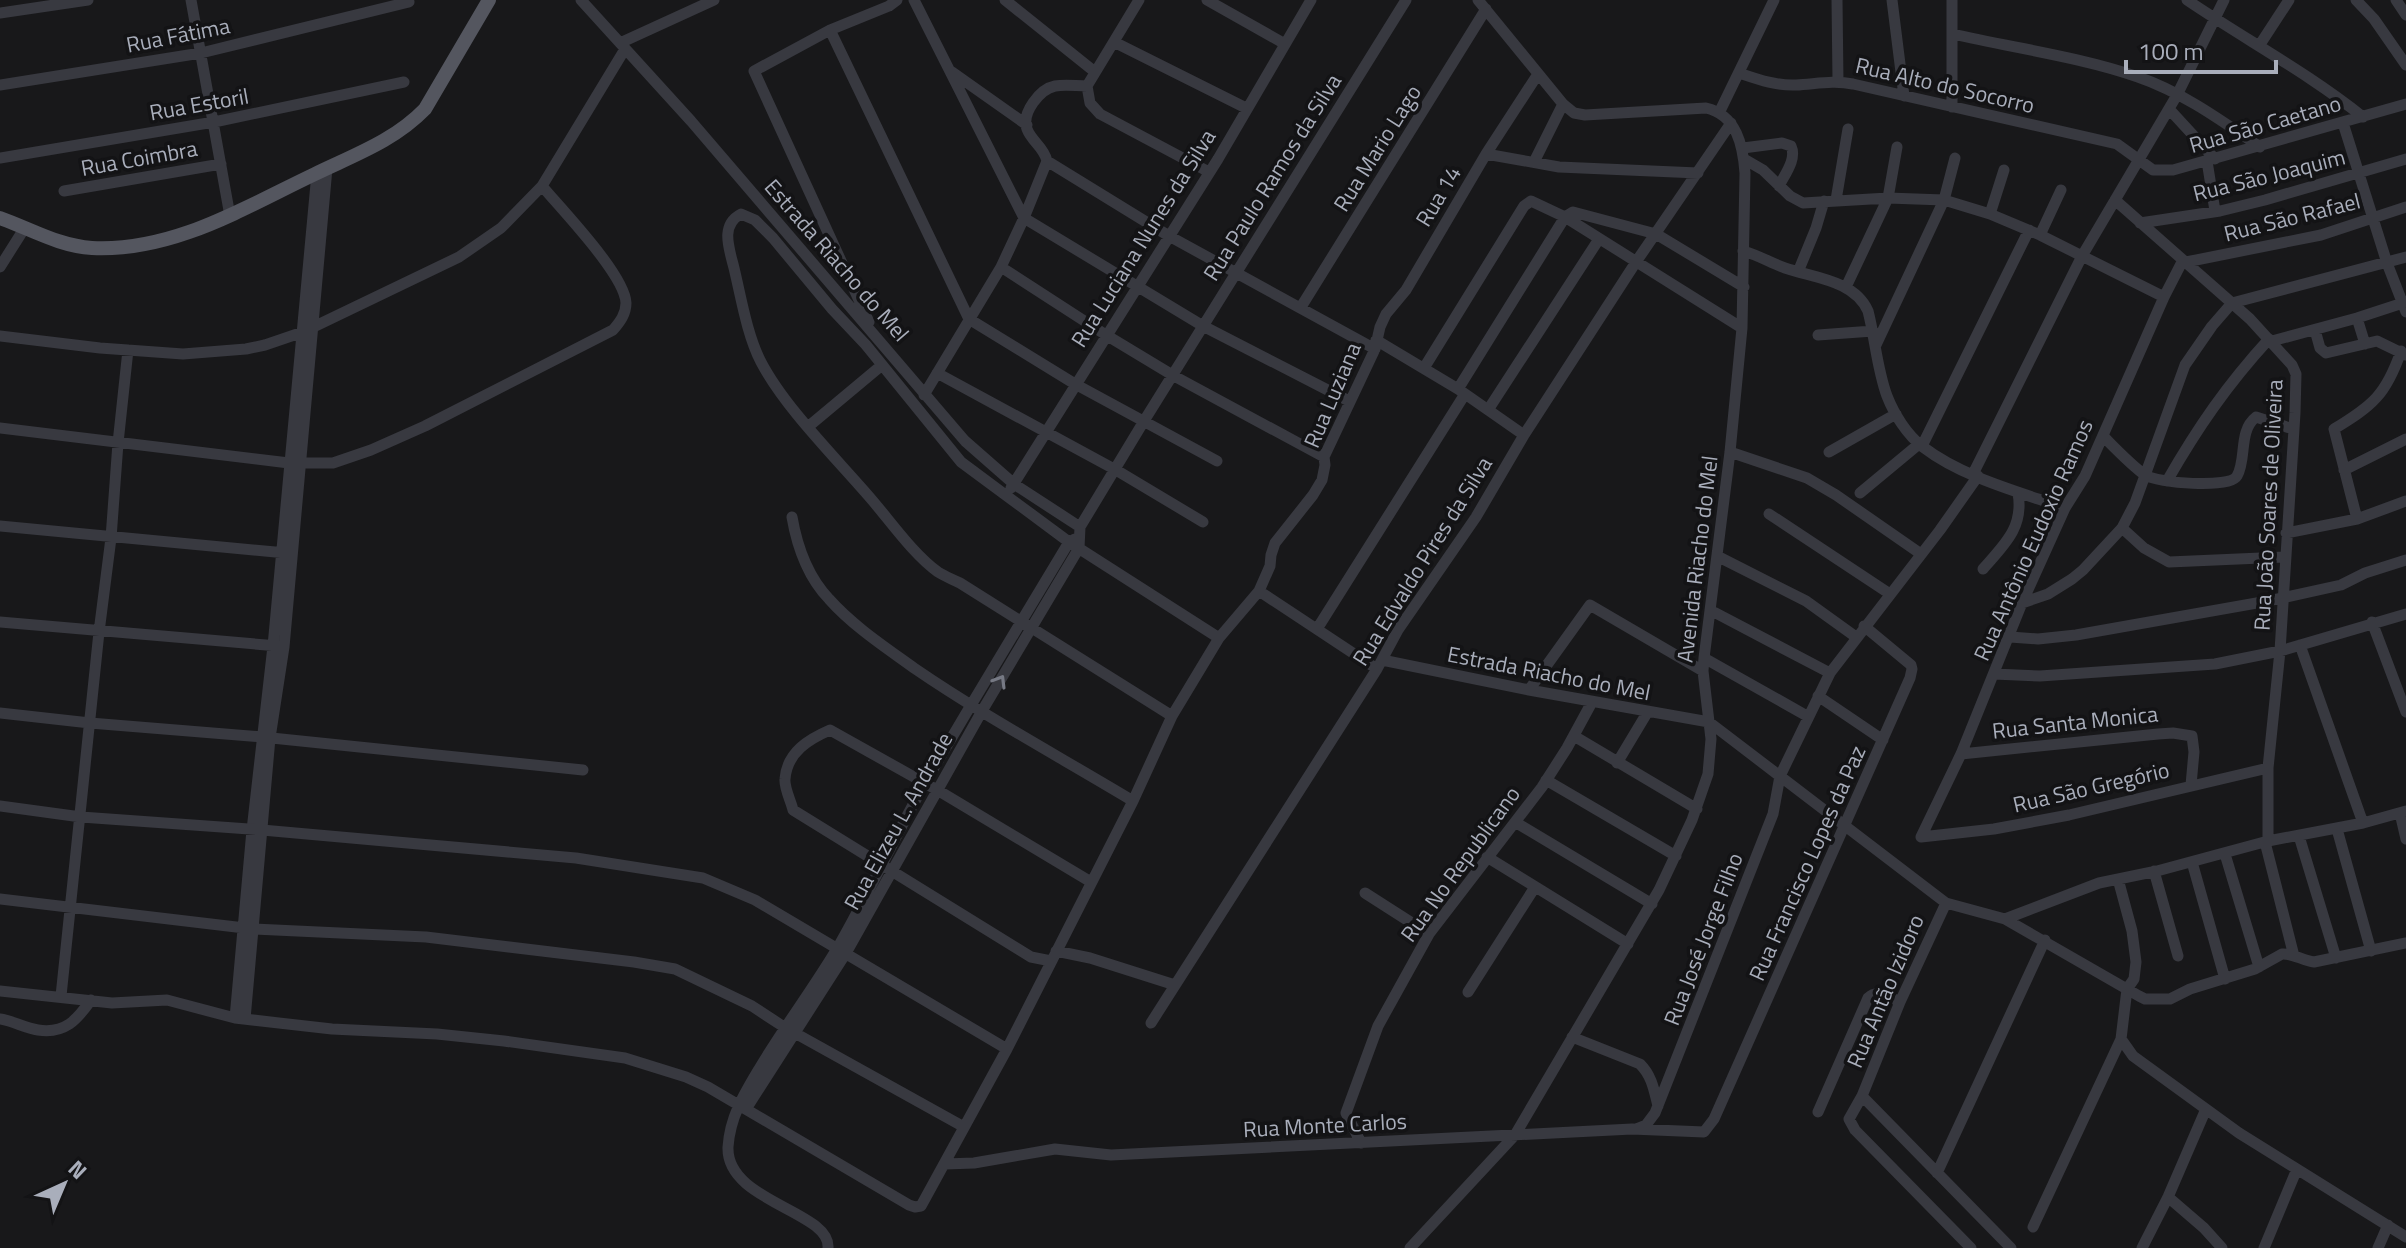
<svg xmlns="http://www.w3.org/2000/svg" width="2406" height="1248" viewBox="0 0 2406 1248" font-family="'Titillium Web',sans-serif">
<style>
.lines{fill:none;stroke-linecap:round;stroke-linejoin:round}
.minor{stroke:#383940;stroke-width:11}
.major{stroke:#54565f;stroke-width:14}
.oneway{stroke:#767984}
.labels{text-anchor:middle;dominant-baseline:central;stroke-width:7;stroke-linejoin:round;paint-order:stroke}
.street-label{font-size:22px;fill:#a9aebb;stroke:#131315}
</style>
<rect width="100%" height="100%" fill="#18181a"/>
<g class="lines">
<path class="minor" d="M 191,0 L 230,216
M 581,0 L 691,121 L 965,441 L 1014,484 L 1080,527
M 914,0 L 1024,218 L 1203,326 L 1349,401
M 1005,0 L 1095,72
M 1207,0 L 1285,44
M 1837,0 L 1838,81
M 1892,0 L 1904,96
M 2187,0 C 2246,40 2308,73 2363,117
M 2356,0 L 2374,19 L 2406,65
M 2396,0 L 2406,15
M 0,13 L 88,0
M 830,30 L 969,319 L 1075,384 L 1217,461
M 1953,34 C 2013,48 2081,57 2138,77 C 2182,92 2222,121 2260,147
M 1114,42 L 1246,108
M 620,43 L 714,0
M 2259,46 L 2289,0
M 952,72 L 1027,125
M 1739,73 C 1757,79 1776,86 1796,85 C 1816,84 1833,80 1853,84 L 2117,144 L 2153,170 L 2173,170 L 2406,104
M 0,85 L 201,53 L 409,2
M 1087,86 L 1090,103 L 1100,114 L 1209,172
M 1952,107 L 1952,0
M 2169,109 L 2215,159
M 1719,113 L 1774,0
M 2343,123 L 2387,263 L 2406,312
M 1743,148 L 1782,143 L 1791,146 C 1797,159 1785,174 1779,186
M 1486,154 L 1559,167 L 1698,173
M 0,158 L 214,122 L 404,82
M 1744,159 L 1763,170 L 1790,196 L 1803,203 L 1888,198 L 1944,200 L 1990,214 L 2040,235 L 2164,297
M 1047,161 L 1169,236 L 1375,349
M 2207,161 L 2215,211
M 1534,162 L 1563,104
M 64,191 L 221,164
M 1836,200 L 1848,129
M 2115,200 L 2250,319 L 2292,365 L 2296,374 L 2295,413 L 2280,651 L 2268,768 L 2268,841
M 1990,214 L 2004,170
M 2140,223 L 2220,211 L 2265,200 L 2406,159
M 2040,235 L 2061,190
M 1743,251 C 1758,255 1771,263 1785,268 C 1814,278 1854,280 1868,311 C 1875,338 1877,369 1887,396 C 1894,414 1907,435 1923,447 C 1962,477 2019,492 2065,508
M 2186,262 L 2321,235 L 2406,207
M 0,267 L 24,229
M 1001,267 L 1106,335 L 1174,376 L 1324,457
M 1798,272 L 1816,228 L 1824,201
M 1846,287 L 1888,198 L 1897,147
M 1301,307 L 1486,9
M 2357,318 L 2365,344
M 869,322 L 754,71 L 830,30 L 889,6 L 897,0
M 2315,330 L 2320,348 L 2326,353 L 2377,341 L 2406,355
M 1818,335 L 1873,331
M 0,336 L 100,348 L 183,354 L 246,349 L 265,345 L 303,332 L 459,257 L 501,228 L 542,186 L 625,49
M 1376,340 L 1458,389 L 1524,435
M 2272,341 L 2357,318 L 2406,302
M 1876,345 L 1944,200 L 1955,158
M 1424,368 L 1524,206 L 1531,201 L 1565,217 L 1742,328
M 937,373 L 1116,470 L 1203,522
M 1458,389 L 1565,217 L 1573,212 L 1656,234 L 1744,287
M 924,395 L 1001,267 L 1024,218 L 1047,161 C 1044,147 1032,142 1027,129 C 1021,113 1040,89 1055,86 C 1066,84 1076,86 1087,86 L 1139,0
M 1488,410 L 1599,239
M 809,426 L 882,365
M 0,428 L 289,463 L 333,463 L 371,450 L 425,426 L 613,330 C 620,322 626,314 626,303 C 625,275 562,210 542,186
M 2103,436 C 2116,449 2130,464 2145,475 C 2157,483 2230,489 2237,476 C 2247,459 2238,431 2256,417 L 2293,429
M 1922,446 L 2029,230
M 1730,452 L 1807,478 L 1836,495 L 1921,554
M 1829,452 L 1896,414
M 2344,470 L 2406,439
M 1973,474 L 2082,256 L 2177,95 L 2224,0
M 2167,481 C 2198,427 2227,385 2269,339
M 1011,488 L 1218,159 L 1311,0
M 1860,493 L 1919,444
M 1769,514 L 1890,594
M 792,517 C 797,546 808,577 829,599 C 853,626 885,647 914,668 C 984,716 1060,757 1133,801
M 2357,519 L 2334,429 C 2372,406 2386,395 2401,351
M 0,526 L 286,553
M 2122,528 L 2144,548 L 2169,562 L 2284,557
M 2286,533 L 2357,519 L 2406,501
M 1717,556 L 1806,601 L 1856,637
M 1983,569 C 2005,544 2024,527 2018,493
M 1259,591 L 1377,669
M 2022,603 L 2048,594 L 2072,579 L 2083,570 L 2122,528 L 2135,503 L 2185,365 L 2212,326 L 2232,303 L 2406,257
M 1710,610 L 1830,673
M 0,622 L 278,646
M 2372,622 L 2406,712
M 1317,629 L 1465,394
M 2010,637 L 2038,639 L 2076,635 L 2268,601 L 2341,585 L 2365,573 L 2406,560
M 2300,645 L 2363,823
M 1704,658 L 1807,716
M 1382,660 L 1529,690 L 1709,722 L 1946,903 L 2005,919 L 2099,883 L 2157,871 L 2268,841 L 2363,823 L 2406,811
M 1994,674 L 2040,676 L 2215,664 L 2280,651 L 2406,614
M 1529,690 L 1590,605 L 1703,671
M 1818,696 L 1883,740
M 0,713 L 90,723 L 262,737 L 583,770
M 1172,716 L 960,583 C 952,579 944,576 938,572 C 914,555 891,522 872,500 C 837,459 785,408 761,362 C 747,335 741,297 734,268 C 729,248 720,225 741,214 L 755,220 L 773,238 L 832,309 L 866,345 L 961,462 L 1069,542 L 1219,638
M 1574,736 L 1697,809
M 1961,754 L 2158,734 L 2173,733 L 2192,736 L 2194,752 L 2191,785
M 1617,763 L 1647,713
M 1546,780 L 1676,856
M 0,806 L 81,817 L 262,830 L 576,858 L 703,878 L 755,900 L 1007,1049
M 2400,813 L 2406,839
M 1515,822 L 1652,904
M 2337,829 L 2371,951
M 2299,836 L 2336,958
M 1921,837 L 1961,754 L 2022,603 L 2065,508 L 2085,476 L 2164,297 L 2183,260
M 1921,837 L 1994,829 L 2069,815 L 2268,768
M 2265,842 L 2294,956
M 2225,854 L 2259,967
M 1487,857 L 1628,944
M 2192,862 L 2225,979
M 2154,871 L 2178,956
M 1365,893 L 1429,934
M 0,899 L 253,929 L 426,937 L 634,962 L 675,969 L 752,1006 L 784,1027 L 964,1127
M 1946,903 L 1900,1002 L 1862,1096 L 1849,1119 L 1855,1130 L 1971,1248
M 2005,919 L 2139,996 L 2145,999 L 2170,999 L 2190,989 L 2255,969 L 2282,954 C 2293,953 2303,961 2314,962 L 2406,943
M 1056,951 L 1090,958 L 1175,985
M 1051,961 L 1031,957 L 793,810 C 791,801 784,788 785,779 C 787,752 809,739 830,730 L 939,791 L 1091,882
M 0,991 L 112,1003 L 167,1000 L 235,1018 L 332,1029 L 437,1034 L 504,1041 L 625,1058 L 686,1077 L 708,1087 L 909,1205 L 915,1207 L 921,1206 L 1007,1049 L 1133,801 L 1172,716 L 1219,638 L 1259,591 L 1270,566 L 1271,555 L 1275,543 L 1313,495 L 1322,480 L 1325,465 L 1324,457 L 1375,349 L 1380,327 L 1386,314 L 1406,290 L 1486,154 L 1538,74
M 1468,992 L 1535,887
M 61,996 L 99,632 L 111,538 L 118,443 L 128,350
M 235,1018 L 252,830 L 273,646 L 317,173
M 0,1019 C 13,1021 25,1028 38,1030 C 65,1034 77,1020 91,1000
M 245,1019 L 270,738 L 284,647 L 327,168
M 1151,1023 L 1377,669 L 1398,630 L 1476,517 L 1524,435 L 1636,262 L 1731,123
M 1572,1037 L 1640,1064 C 1652,1076 1654,1090 1658,1106
M 2121,1039 L 2133,1056 L 2239,1133 L 2406,1237
M 1862,1096 L 2011,1248
M 746,1109 L 846,953 L 982,711 L 1079,548 L 1080,527 L 1144,421 L 1406,0
M 1818,1112 L 1868,998 C 1878,988 1890,997 1900,1002
M 1636,1129 L 1646,1125 L 1655,1113 L 1773,814 L 1780,776 L 1830,673 L 1940,530 L 1978,476
M 1361,1143 L 1346,1113 L 1378,1026 L 1429,934 L 1542,787 L 1567,748 L 1592,702
M 945,1164 L 974,1163 L 1055,1149 L 1111,1155 L 1632,1129 L 1704,1132 L 1714,1119 L 1910,678 L 1912,669 L 1911,665 L 1864,626
M 1937,1173 L 2045,940
M 2168,1197 L 2204,1228 L 2222,1248
M 2033,1227 L 2121,1039 L 2127,989 L 2134,979 L 2136,962 L 2132,931 L 2118,879
M 828,1248 C 831,1211 726,1202 728,1147 C 730,1117 744,1094 759,1069 C 784,1027 813,989 838,947 C 869,893 895,836 926,781 C 973,701 1021,622 1069,542 L 1075,539
M 1410,1248 L 1515,1135 L 1659,890 L 1692,820 L 1708,774 L 1711,739 L 1703,671 L 1704,658 L 1730,452 L 1742,328 L 1745,173 C 1743,146 1737,115 1706,108 L 1585,115 L 1574,113 L 1563,104 L 1478,0
M 2142,1248 L 2168,1197 L 2206,1109
M 2264,1248 L 2297,1169
M 2378,1248 L 2388,1225"/>
<path class="major" d="M 0,218 C 31,229 59,246 92,248 C 174,252 245,207 315,174 C 354,155 394,141 425,109 L 489,0"/>
</g>
<defs><path id="oneway-chevron" d="M-2-3.5L2.5 0L-2 3.5" fill="none" stroke-width="1.6" stroke-linecap="round" stroke-linejoin="round" transform="scale(2)"/></defs>
<use class="oneway" href="#oneway-chevron" transform="translate(1000 681) rotate(-59)"/>
<g class="labels">
<g class="street-label">
<text transform="translate(178 35) rotate(-11)">Rua Fátima</text>
<text transform="translate(1945 85) rotate(13)">Rua Alto do Socorro</text>
<text transform="translate(199 104) rotate(-10)">Rua Estoril</text>
<text transform="translate(2265 124) rotate(-16)">Rua São Caetano</text>
<text transform="translate(1377 148) rotate(-58)">Rua Mario Lago</text>
<text transform="translate(139 158) rotate(-10)">Rua Coimbra</text>
<text transform="translate(2269 175) rotate(-14)">Rua São Joaquim</text>
<text transform="translate(1272 177) rotate(-58)">Rua Paulo Ramos da Silva</text>
<text transform="translate(1438 196) rotate(-59)">Rua 14</text>
<text transform="translate(2292 217) rotate(-14)">Rua São Rafael</text>
<text transform="translate(1143 238) rotate(-58)">Rua Luciana Nunes da Silva</text>
<text transform="translate(837 260) rotate(49)">Estrada Riacho do Mel</text>
<text transform="translate(1332 395) rotate(-67)">Rua Luziana</text>
<text transform="translate(2268 505) rotate(-87)">Rua João Soares de Oliveira</text>
<text transform="translate(2033 540) rotate(-66)">Rua Antônio Eudoxio Ramos</text>
<text transform="translate(1697 559) rotate(-83)">Avenida Riacho do Mel</text>
<text transform="translate(1422 561) rotate(-58)">Rua Edvaldo Pires da Silva</text>
<text transform="translate(1549 673) rotate(11)">Estrada Riacho do Mel</text>
<text transform="translate(2075 722) rotate(-6)">Rua Santa Monica</text>
<text transform="translate(2091 787) rotate(-13)">Rua São Gregório</text>
<text transform="translate(898 821) rotate(-61)">Rua Elizeu L. Andrade</text>
<text transform="translate(1807 863) rotate(-66)">Rua Francisco Lopes da Paz</text>
<text transform="translate(1460 864) rotate(-54)">Rua No Republicano</text>
<text transform="translate(1703 939) rotate(-69)">Rua José Jorge Filho</text>
<text transform="translate(1885 991) rotate(-67)">Rua Antão Izidoro</text>
<text transform="translate(1325 1125) rotate(-3)">Rua Monte Carlos</text>
</g>
</g>
<g transform="translate(64 1184) rotate(44)" stroke="#131315" stroke-width="6" paint-order="stroke">
<path d="M0-6L14 30L0 20L-14 30Z" fill="#a9aebb"/>
<text y="-12" font-size="22" font-weight="bold" text-anchor="middle" fill="#a9aebb">N</text>
</g>
<path d="M2126 60v12h150v-12" fill="none" stroke="#a9aebb" stroke-width="4"/>
<text x="2138" y="60" font-size="24" fill="#a9aebb" stroke="#131315" stroke-width="6" paint-order="stroke">100 m</text>
</svg>
